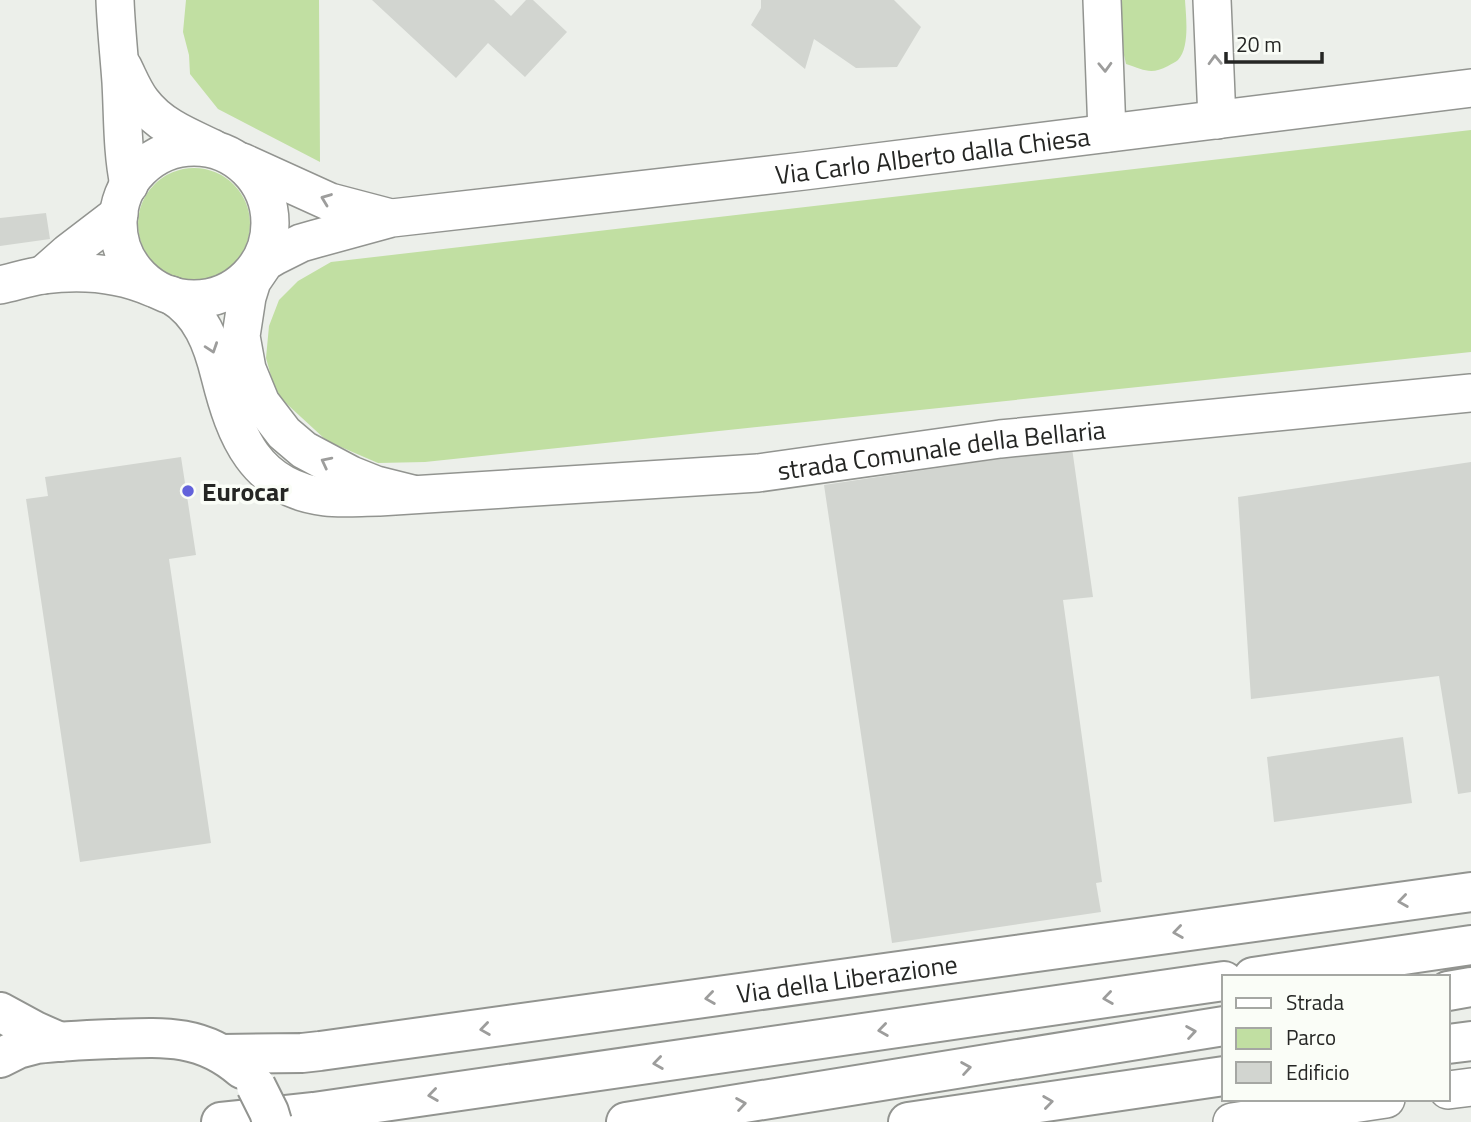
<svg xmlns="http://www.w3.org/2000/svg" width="1471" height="1122" viewBox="0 0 1471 1122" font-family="'Titillium Web',sans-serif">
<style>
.green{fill:#c1dfa2}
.building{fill:#d2d5d0}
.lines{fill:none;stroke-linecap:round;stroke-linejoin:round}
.minor-casing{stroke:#929490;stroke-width:40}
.tertiary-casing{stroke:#929490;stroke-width:42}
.trunk-casing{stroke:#929490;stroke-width:42}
.minor{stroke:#fff;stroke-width:37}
.tertiary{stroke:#fff;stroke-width:38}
.trunk{stroke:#fff;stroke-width:38}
.tertiary-bridge-casing{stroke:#929490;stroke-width:42;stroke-linecap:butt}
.tertiary-bridge{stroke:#fff;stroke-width:38}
.oneway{stroke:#9d9d9c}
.poi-dot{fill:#6362db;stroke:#fafdf7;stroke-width:2.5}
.labels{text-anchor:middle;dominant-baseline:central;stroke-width:7;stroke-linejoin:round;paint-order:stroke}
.street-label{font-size:26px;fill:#252624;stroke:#fafdf7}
.poi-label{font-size:26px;font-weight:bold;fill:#252624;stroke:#fafdf7;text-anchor:start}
</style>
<rect width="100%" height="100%" fill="#ecefea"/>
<path class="green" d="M 186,0 L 319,0 L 320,162 L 218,109 L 190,74 L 189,55 L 183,32 Z
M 1121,0 L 1185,0 C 1186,16 1190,48 1178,60 C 1176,62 1171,64 1168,66 C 1151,75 1144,70 1126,64 L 1122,46 Z
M 1471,130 L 1471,352 L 425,462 L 378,463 L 327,441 L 276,394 L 266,358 L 269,326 L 279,300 L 298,281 L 331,262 Z
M138 224a56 56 0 1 1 112 0a56 56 0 1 1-112 0Z"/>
<path class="building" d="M 372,0 L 494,0 L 511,16 L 526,0 L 533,0 L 567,32 L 525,77 L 488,43 L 456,78 Z
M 761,0 L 894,0 L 921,27 L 897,67 L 856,68 L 814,39 L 805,69 L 751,25 L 761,8 Z
M 46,213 L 50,239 L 0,246 L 0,218 Z
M 1072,448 L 1093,597 L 1063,600 L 1102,882 L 1096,883 L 1101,912 L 892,943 L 824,485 Z
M 181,457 L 196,555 L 169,559 L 211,843 L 80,862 L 26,499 L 48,496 L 45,477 Z
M 1471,462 L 1471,792 L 1458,794 L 1439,676 L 1251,699 L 1238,497 Z
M 1403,737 L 1412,803 L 1274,822 L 1267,757 Z"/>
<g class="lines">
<g class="minor-casing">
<g id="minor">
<path d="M 115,0 C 116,27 119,54 121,82 C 123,117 122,151 129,185"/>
<path d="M 1102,0 L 1107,133"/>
<path d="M 1212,0 L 1217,120"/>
<path d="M 123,67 C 129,79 134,92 142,102 C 159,125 186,136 212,148"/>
<circle cx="194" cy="223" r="76"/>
<path d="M 242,162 L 330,202 L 387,217"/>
<path d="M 43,275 L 68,253 L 119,214"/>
<path d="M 0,285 C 14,282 29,277 43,275 C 81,270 119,273 153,288"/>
<path id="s1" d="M 171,295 C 201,313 212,343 220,376 C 235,436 255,488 325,497 C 343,499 361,497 379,497 L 758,473 L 1000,439 L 1471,393"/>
<path id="s2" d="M 412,494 L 376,485 L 351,475 L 304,450 L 284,433 L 261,403 L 247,369 L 241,336 L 247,297 L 252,281 L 265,262 L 275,256 L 301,243 L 315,239 L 392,218 L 804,171 L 1471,88"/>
<path d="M 1448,1090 L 1471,1087"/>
<path d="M 1232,1122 L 1386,1099"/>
</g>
</g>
<g class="tertiary-casing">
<g id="tertiary">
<path d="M 0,1012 L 35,1031 L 60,1042"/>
<path id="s3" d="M 222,1054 L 302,1053 L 320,1051 L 1471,892"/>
<path d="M 0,1058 L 18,1049 L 37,1044 C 62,1041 88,1040 113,1039 C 163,1037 202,1034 242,1069"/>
</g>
</g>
<g class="trunk-casing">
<path id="trunk" d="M 1253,977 L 1471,945
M 1448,991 L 1471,987
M 1448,1044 L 1471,1041
M 221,1122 L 314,1112 L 1224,981
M 626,1122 L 1224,1026
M 908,1122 L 1224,1076"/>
</g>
<use href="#minor" class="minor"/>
<use href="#tertiary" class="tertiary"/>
<use href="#trunk" class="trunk"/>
<g class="tertiary-bridge-casing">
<path id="tertiary-bridge" d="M 256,1086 L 269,1112 L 272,1122"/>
</g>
<use href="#tertiary-bridge" class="tertiary-bridge"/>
</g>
<defs><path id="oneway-chevron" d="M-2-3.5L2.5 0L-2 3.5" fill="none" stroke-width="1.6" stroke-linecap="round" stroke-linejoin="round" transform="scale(1.75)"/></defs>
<g class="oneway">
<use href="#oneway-chevron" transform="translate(1215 60) rotate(-92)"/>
<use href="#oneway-chevron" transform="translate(1105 67) rotate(88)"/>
<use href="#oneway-chevron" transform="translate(326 199) rotate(-159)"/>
<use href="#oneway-chevron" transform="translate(212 348) rotate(71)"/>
<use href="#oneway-chevron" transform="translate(326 462) rotate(-153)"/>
<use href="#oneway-chevron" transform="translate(1403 901) rotate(172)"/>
<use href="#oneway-chevron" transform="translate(1178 932) rotate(172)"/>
<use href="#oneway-chevron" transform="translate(710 998) rotate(172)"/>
<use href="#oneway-chevron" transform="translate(1108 998) rotate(172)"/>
<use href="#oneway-chevron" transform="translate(485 1029) rotate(172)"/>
<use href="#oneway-chevron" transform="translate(883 1030) rotate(172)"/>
<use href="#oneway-chevron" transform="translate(1191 1032) rotate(-9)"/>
<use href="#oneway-chevron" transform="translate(658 1063) rotate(172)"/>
<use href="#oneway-chevron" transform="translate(966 1068) rotate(-9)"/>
<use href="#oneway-chevron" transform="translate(433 1095) rotate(172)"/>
<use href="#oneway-chevron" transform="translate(1048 1102) rotate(-8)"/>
<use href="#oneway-chevron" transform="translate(741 1104) rotate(-9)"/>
</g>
<circle class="poi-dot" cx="188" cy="491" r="7"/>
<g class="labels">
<g class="street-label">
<text stroke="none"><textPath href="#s2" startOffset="1010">Via Carlo Alberto dalla Chiesa</textPath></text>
<text stroke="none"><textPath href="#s1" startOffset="889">strada Comunale della Bellaria</textPath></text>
<text stroke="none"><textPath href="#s3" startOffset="630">Via della Liberazione</textPath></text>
</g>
<g class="poi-label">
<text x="202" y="491">Eurocar</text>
</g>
</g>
<rect x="1222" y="975" width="228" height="126" fill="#fafdf7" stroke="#a5a7a3" stroke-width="2"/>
<rect x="1236" y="998" width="35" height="10" fill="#ffffff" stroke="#a5a7a3" stroke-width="2"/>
<text x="1286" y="1010" font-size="21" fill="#252624">Strada</text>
<rect x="1236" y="1028" width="35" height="21" fill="#c1dfa2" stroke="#a5a7a3" stroke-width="2"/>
<text x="1286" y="1045" font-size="21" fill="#252624">Parco</text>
<rect x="1236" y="1062" width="35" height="21" fill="#d2d5d0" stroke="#a5a7a3" stroke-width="2"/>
<text x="1286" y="1080" font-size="21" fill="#252624">Edificio</text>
<path d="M1226 52v10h96v-10" fill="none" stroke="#252624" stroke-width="3.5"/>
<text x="1236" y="52" font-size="21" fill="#252624" stroke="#fafdf7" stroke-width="5" paint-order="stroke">20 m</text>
</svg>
